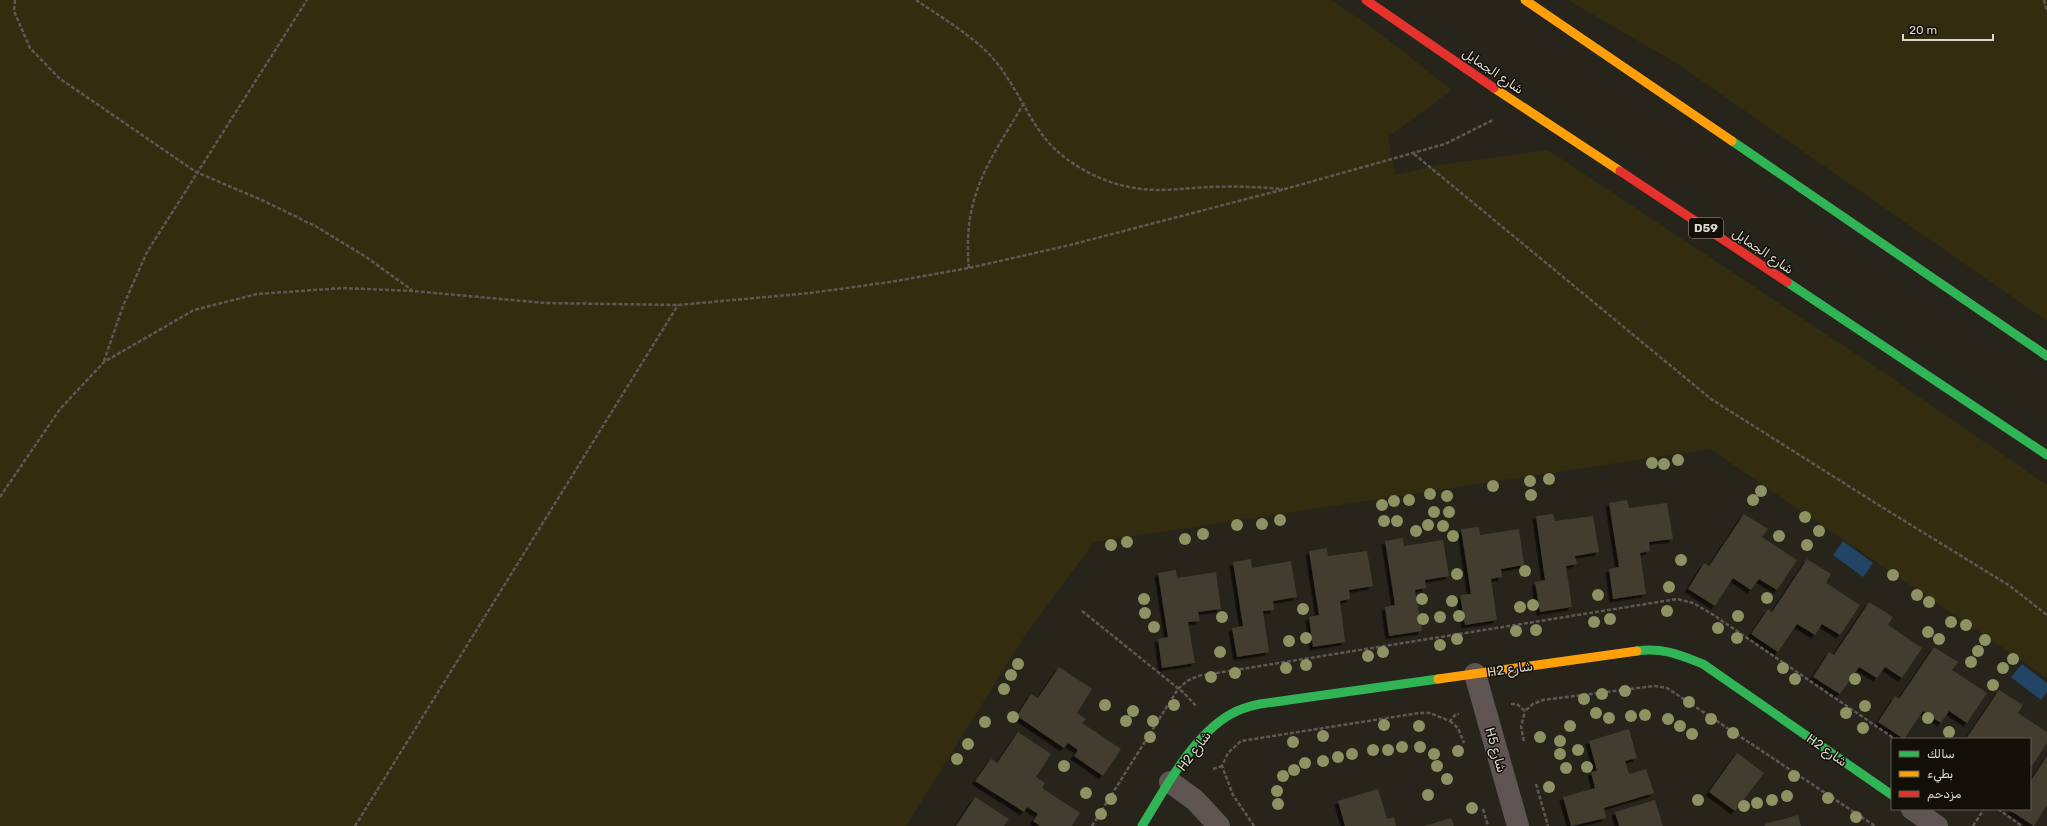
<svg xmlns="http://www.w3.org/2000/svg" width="2047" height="826" viewBox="0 0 2047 826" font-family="Rubik,Vazirmatn,sans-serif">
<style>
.sand{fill:#342c0f}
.water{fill:#224565}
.building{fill:#423c2e;filter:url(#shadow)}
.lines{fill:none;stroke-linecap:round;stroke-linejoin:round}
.path{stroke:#5d5854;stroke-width:2.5;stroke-dasharray:4 2;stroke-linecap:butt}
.street{stroke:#5e5553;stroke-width:22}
.fast{stroke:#30b455;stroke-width:9}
.slow{stroke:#ff9f0a;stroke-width:9}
.jam{stroke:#e5322d;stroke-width:9}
.tree{fill:#8c9261}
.labels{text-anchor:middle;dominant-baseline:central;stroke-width:3;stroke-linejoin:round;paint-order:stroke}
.shield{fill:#120f09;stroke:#9f9c94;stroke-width:1}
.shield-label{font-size:12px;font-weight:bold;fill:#dcd8cf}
.street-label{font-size:13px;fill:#dcd8cf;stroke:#120f09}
</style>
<defs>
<filter id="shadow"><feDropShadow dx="-3.5" dy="3.5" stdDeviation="0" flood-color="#0009"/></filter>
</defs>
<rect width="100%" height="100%" fill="#27241c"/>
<path class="sand" d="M 0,0 L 1331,0 L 1373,28 L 1452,90 L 1388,137 L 1395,175 L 1439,165 L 1548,150 L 1880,370 L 2047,485 L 2047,678 L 1710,449 L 1094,542 L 1026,634 L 906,826 L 0,826 Z
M 1568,0 L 2047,0 L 2047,321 L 1676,63 Z"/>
<path class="water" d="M 1843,541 L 1873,563 L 1863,577 L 1833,555 Z
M 2022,664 L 2047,683 L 2047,692 L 2041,700 L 2011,677 Z"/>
<path class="building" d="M 1627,500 L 1629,508 L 1667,503 L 1673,539 L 1649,542 L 1650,551 L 1640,553 L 1646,594 L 1613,599 L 1609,569 L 1619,567 L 1609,503 Z
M 1553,514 L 1555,521 L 1593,516 L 1599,552 L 1575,556 L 1577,564 L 1566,566 L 1572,607 L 1540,612 L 1535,582 L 1545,580 L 1536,516 Z
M 1744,514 L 1768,529 L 1762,537 L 1797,560 L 1777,590 L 1759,579 L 1751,590 L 1733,578 L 1715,606 L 1688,589 L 1704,563 L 1709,566 Z
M 1479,527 L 1480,535 L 1519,529 L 1524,565 L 1501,569 L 1502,577 L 1491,579 L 1497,620 L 1465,625 L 1460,595 L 1471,594 L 1461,529 Z
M 1403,538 L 1404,546 L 1443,540 L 1449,576 L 1425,580 L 1426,588 L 1415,590 L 1422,631 L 1389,636 L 1385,607 L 1395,605 L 1385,541 Z
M 1327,548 L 1328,556 L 1367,551 L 1373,586 L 1349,590 L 1350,599 L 1340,601 L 1345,642 L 1313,647 L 1309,617 L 1319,615 L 1309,551 Z
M 1251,559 L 1252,568 L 1291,561 L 1297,597 L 1273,601 L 1274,610 L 1263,611 L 1269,652 L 1237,657 L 1232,628 L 1243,626 L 1233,562 Z
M 1807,559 L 1831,574 L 1826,583 L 1860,605 L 1840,635 L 1822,624 L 1815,635 L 1797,624 L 1778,652 L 1751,634 L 1768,609 L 1772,612 Z
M 1176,570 L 1177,578 L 1216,572 L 1221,609 L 1198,612 L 1200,621 L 1188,622 L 1195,663 L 1162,668 L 1158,639 L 1168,637 L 1158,573 Z
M 1869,602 L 1893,617 L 1888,625 L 1922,648 L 1902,678 L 1885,667 L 1877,678 L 1859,667 L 1840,694 L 1813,677 L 1829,652 L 1834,655 Z
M 1934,647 L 1958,662 L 1952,670 L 1987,693 L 1967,723 L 1949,711 L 1941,723 L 1923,711 L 1904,739 L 1878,722 L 1895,696 L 1899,699 Z
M 1059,667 L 1092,689 L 1077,713 L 1086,719 L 1082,723 L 1121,749 L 1103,776 L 1074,756 L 1078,750 L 1068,743 L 1064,748 L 1017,716 L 1031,694 L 1038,698 Z
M 1999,690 L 2023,705 L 2018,713 L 2047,732 L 2047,743 L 2032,766 L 2030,765 L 2030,739 L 1966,739 Z
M 1629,729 L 1637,758 L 1625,761 L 1629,774 L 1646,769 L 1654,793 L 1604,808 L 1606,818 L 1571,826 L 1563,797 L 1595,788 L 1591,772 L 1597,771 L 1589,741 Z
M 1018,732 L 1051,754 L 1036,777 L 1045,783 L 1042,788 L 1080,813 L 1072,826 L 1040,826 L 1033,821 L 1038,814 L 1027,807 L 1024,812 L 975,781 L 991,759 L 997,763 Z
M 1737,753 L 1764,773 L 1735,811 L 1709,792 Z
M 2047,756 L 2047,805 L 2034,826 L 2008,809 L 2030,809 L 2030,782 Z
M 1378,789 L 1387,819 L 1394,817 L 1396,826 L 1345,826 L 1338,801 Z
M 975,797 L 1009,819 L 1004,826 L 956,826 Z
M 1655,800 L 1663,826 L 1619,826 L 1615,812 Z
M 1798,815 L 1801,826 L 1765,826 L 1765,824 Z
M 1451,818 L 1454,826 L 1424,826 Z"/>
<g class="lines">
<path class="path" d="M 15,0 L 14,11 L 30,48 L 59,78 L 196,172 L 264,201 L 317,227 L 366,257 L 412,290
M 916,0 C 938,15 972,36 989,54 C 1014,80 1026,116 1048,142 C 1068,164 1099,181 1129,187 C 1157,193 1183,188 1210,187 C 1235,186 1259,187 1283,189
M 2044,0 L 2047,11
M 1414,154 L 1711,399 L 1877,504 L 2010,586 L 2047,615
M 969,268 C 962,196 989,162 1024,103
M 104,361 L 123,306 L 147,252 L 307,0
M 0,497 L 60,409 L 104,362 L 194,310 L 257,294 L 343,288 L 413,291 L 545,303 L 678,305 L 810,293 L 890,282 L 969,268 L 1070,245 L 1285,189 L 1445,144 L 1493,120
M 1082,611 L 1184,693 L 1196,706
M 1511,704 L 1517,704 L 1525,711 L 1533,704 L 1543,700 L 1655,686 L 1667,688 L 1875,826
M 1450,721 L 1458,728 L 1464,743
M 1524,741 L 1521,727 L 1525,711
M 1213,769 L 1222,766
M 1536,784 L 1548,826
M 1483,809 L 1488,826
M 1998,809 L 2022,826
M 355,826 L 678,305
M 1092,826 L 1178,689 L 1187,681 L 1198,676 L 1677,599 L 1693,603 L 1712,614 L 1895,739
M 1254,826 L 1233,795 L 1222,766 L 1228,753 L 1241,741 L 1419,713 L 1430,713 L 1450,721 L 1456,714 L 1459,714
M 1973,826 L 1984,809"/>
<path class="street" d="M 1475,674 L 1518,826
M 1170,782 L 1195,800 L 1219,826
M 1912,809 L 1937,826"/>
<path class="fast" d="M 1732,141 L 2047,356
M 1787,282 L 2047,455
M 1637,651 C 1662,647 1680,655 1703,664 L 1892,795
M 1142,826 C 1165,789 1192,736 1231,714 C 1240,709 1250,706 1260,704 L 1438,679"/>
<path class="slow" d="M 1525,0 L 1732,141
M 1494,88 L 1620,171
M 1438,679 L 1637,651"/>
<path class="jam" d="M 1366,0 L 1494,88
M 1620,171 L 1787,282"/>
</g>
<g class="tree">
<circle cx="1678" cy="460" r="6"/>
<circle cx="1652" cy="463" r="6"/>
<circle cx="1664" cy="464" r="6"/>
<circle cx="1549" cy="479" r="6"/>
<circle cx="1530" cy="481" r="6"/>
<circle cx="1493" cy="486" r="6"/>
<circle cx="1761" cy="491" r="6"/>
<circle cx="1430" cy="494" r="6"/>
<circle cx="1531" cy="495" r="6"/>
<circle cx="1447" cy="496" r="6"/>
<circle cx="1409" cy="500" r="6"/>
<circle cx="1753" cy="500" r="6"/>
<circle cx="1394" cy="501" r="6"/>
<circle cx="1382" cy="505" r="6"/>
<circle cx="1434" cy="512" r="6"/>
<circle cx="1449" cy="512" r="6"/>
<circle cx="1805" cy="517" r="6"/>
<circle cx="1280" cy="520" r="6"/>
<circle cx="1384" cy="521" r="6"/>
<circle cx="1397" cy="521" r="6"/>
<circle cx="1262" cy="524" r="6"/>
<circle cx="1237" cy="525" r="6"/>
<circle cx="1428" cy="525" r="6"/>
<circle cx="1443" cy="526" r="6"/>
<circle cx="1416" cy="531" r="6"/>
<circle cx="1819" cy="531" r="6"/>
<circle cx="1203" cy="534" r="6"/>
<circle cx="1453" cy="536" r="6"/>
<circle cx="1779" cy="536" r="6"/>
<circle cx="1185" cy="539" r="6"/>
<circle cx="1127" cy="542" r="6"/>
<circle cx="1111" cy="545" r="6"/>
<circle cx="1807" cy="545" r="6"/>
<circle cx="1681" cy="560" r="6"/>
<circle cx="1525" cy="571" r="6"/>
<circle cx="1457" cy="574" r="6"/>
<circle cx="1893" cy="575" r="6"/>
<circle cx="1669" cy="587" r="6"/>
<circle cx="1598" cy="595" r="6"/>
<circle cx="1917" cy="595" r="6"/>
<circle cx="1767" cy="598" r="6"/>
<circle cx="1144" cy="599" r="6"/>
<circle cx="1422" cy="599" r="6"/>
<circle cx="1452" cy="601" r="6"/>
<circle cx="1929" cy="602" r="6"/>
<circle cx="1533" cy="605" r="6"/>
<circle cx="1520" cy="607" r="6"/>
<circle cx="1303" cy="609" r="6"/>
<circle cx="1667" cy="611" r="6"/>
<circle cx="1145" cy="613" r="6"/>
<circle cx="1459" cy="616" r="6"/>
<circle cx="1738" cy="616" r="6"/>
<circle cx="1222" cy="617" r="6"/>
<circle cx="1440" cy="617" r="6"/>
<circle cx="1423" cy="619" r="6"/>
<circle cx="1610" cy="619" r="6"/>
<circle cx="1594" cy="622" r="6"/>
<circle cx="1951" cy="622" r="6"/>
<circle cx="1966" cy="625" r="6"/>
<circle cx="1154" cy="627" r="6"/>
<circle cx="1718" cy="628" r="6"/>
<circle cx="1536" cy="630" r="6"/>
<circle cx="1516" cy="631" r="6"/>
<circle cx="1928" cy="632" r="6"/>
<circle cx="1306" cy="638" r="6"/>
<circle cx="1737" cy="638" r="6"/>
<circle cx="1457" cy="639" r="6"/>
<circle cx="1939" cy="639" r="6"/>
<circle cx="1985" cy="640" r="6"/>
<circle cx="1289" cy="641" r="6"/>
<circle cx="1440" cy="645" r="6"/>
<circle cx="1978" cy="651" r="6"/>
<circle cx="1220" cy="652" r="6"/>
<circle cx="1383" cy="652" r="6"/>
<circle cx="1368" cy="656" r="6"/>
<circle cx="2013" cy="659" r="6"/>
<circle cx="1971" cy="662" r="6"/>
<circle cx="1018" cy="664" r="6"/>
<circle cx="1306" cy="665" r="6"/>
<circle cx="1286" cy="668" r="6"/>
<circle cx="1783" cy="668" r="6"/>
<circle cx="2003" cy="668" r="6"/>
<circle cx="1235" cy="673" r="6"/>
<circle cx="1011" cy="675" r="6"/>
<circle cx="1211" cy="677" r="6"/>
<circle cx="1795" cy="679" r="6"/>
<circle cx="1855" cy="679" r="6"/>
<circle cx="1993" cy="685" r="6"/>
<circle cx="1004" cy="689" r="6"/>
<circle cx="1625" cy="691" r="6"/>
<circle cx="1602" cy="694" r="6"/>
<circle cx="1584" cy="699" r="6"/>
<circle cx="1689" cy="702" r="6"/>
<circle cx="1105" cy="705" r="6"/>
<circle cx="1174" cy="705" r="6"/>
<circle cx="1865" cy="706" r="6"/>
<circle cx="1133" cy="711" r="6"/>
<circle cx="1596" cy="713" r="6"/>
<circle cx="1846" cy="713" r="6"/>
<circle cx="1645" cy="715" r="6"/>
<circle cx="1631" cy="716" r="6"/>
<circle cx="1013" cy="717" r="6"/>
<circle cx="1609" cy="718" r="6"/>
<circle cx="1928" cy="718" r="6"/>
<circle cx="1668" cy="719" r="6"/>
<circle cx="1711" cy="719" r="6"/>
<circle cx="1126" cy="721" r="6"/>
<circle cx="1153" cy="721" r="6"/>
<circle cx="985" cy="722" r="6"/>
<circle cx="1384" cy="725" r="6"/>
<circle cx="1419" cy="726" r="6"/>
<circle cx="1570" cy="726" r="6"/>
<circle cx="1680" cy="726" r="6"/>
<circle cx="1863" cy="728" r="6"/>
<circle cx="1949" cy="732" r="6"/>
<circle cx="1733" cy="733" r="6"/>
<circle cx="1692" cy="734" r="6"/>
<circle cx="1323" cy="736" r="6"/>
<circle cx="1150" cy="737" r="6"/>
<circle cx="1540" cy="737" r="6"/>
<circle cx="1560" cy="741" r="6"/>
<circle cx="1293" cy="742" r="6"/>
<circle cx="968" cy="744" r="6"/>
<circle cx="1402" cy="747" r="6"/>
<circle cx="1420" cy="747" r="6"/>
<circle cx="1373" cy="750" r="6"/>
<circle cx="1388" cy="750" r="6"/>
<circle cx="1578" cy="750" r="6"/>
<circle cx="1458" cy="751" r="6"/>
<circle cx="1352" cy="754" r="6"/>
<circle cx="1434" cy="754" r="6"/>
<circle cx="1560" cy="754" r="6"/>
<circle cx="1338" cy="757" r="6"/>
<circle cx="957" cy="759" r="6"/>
<circle cx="1323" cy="761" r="6"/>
<circle cx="1305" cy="763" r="6"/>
<circle cx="1064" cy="766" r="6"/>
<circle cx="1437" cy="766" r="6"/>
<circle cx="1587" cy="767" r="6"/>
<circle cx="1566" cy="768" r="6"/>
<circle cx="1294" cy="770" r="6"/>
<circle cx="1283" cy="776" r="6"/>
<circle cx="1794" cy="776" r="6"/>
<circle cx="1447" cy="779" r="6"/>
<circle cx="1549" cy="787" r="6"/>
<circle cx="1277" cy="791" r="6"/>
<circle cx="1086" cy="793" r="6"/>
<circle cx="1428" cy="795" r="6"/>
<circle cx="1787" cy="796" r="6"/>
<circle cx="1828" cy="798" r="6"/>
<circle cx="1111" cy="799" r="6"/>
<circle cx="1698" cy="800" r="6"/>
<circle cx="1772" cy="800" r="6"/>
<circle cx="1757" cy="803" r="6"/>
<circle cx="1278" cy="804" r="6"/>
<circle cx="1744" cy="806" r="6"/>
<circle cx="1472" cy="808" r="6"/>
<circle cx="1101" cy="814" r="6"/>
<circle cx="1856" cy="817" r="6"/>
</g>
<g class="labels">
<rect class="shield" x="1689" y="218" width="34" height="20" rx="3"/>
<g class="shield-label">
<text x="1706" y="228">D59</text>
</g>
<g class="street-label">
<text transform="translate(1493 71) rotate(34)">شارع الجمايل</text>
<text transform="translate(1763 251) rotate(34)">شارع الجمايل</text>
<text transform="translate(1510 669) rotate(-8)">H2 شارع</text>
<text transform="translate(1496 750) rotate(74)">H5 شارع</text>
<text transform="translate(1827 750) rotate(35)">H2 شارع</text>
<text transform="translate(1194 751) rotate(-53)">H2 شارع</text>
</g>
</g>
<rect x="1891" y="738" width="140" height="72" fill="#120f09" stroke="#635f58"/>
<rect x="1899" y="751" width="20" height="6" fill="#30b455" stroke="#635f58"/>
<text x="1927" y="758" font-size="12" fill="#dcd8cf">سالك</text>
<rect x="1899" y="771" width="20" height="6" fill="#ff9f0a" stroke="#635f58"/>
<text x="1927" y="778" font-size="12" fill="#dcd8cf">بطيء</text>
<rect x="1899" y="791" width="20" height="6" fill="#e5322d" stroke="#635f58"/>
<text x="1927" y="798" font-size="12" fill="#dcd8cf">مزدحم</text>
<path d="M1903 34v6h90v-6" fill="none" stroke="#dcd8cf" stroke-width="2"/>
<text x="1909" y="34" font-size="12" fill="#dcd8cf" stroke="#120f09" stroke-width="3" paint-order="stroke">20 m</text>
</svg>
